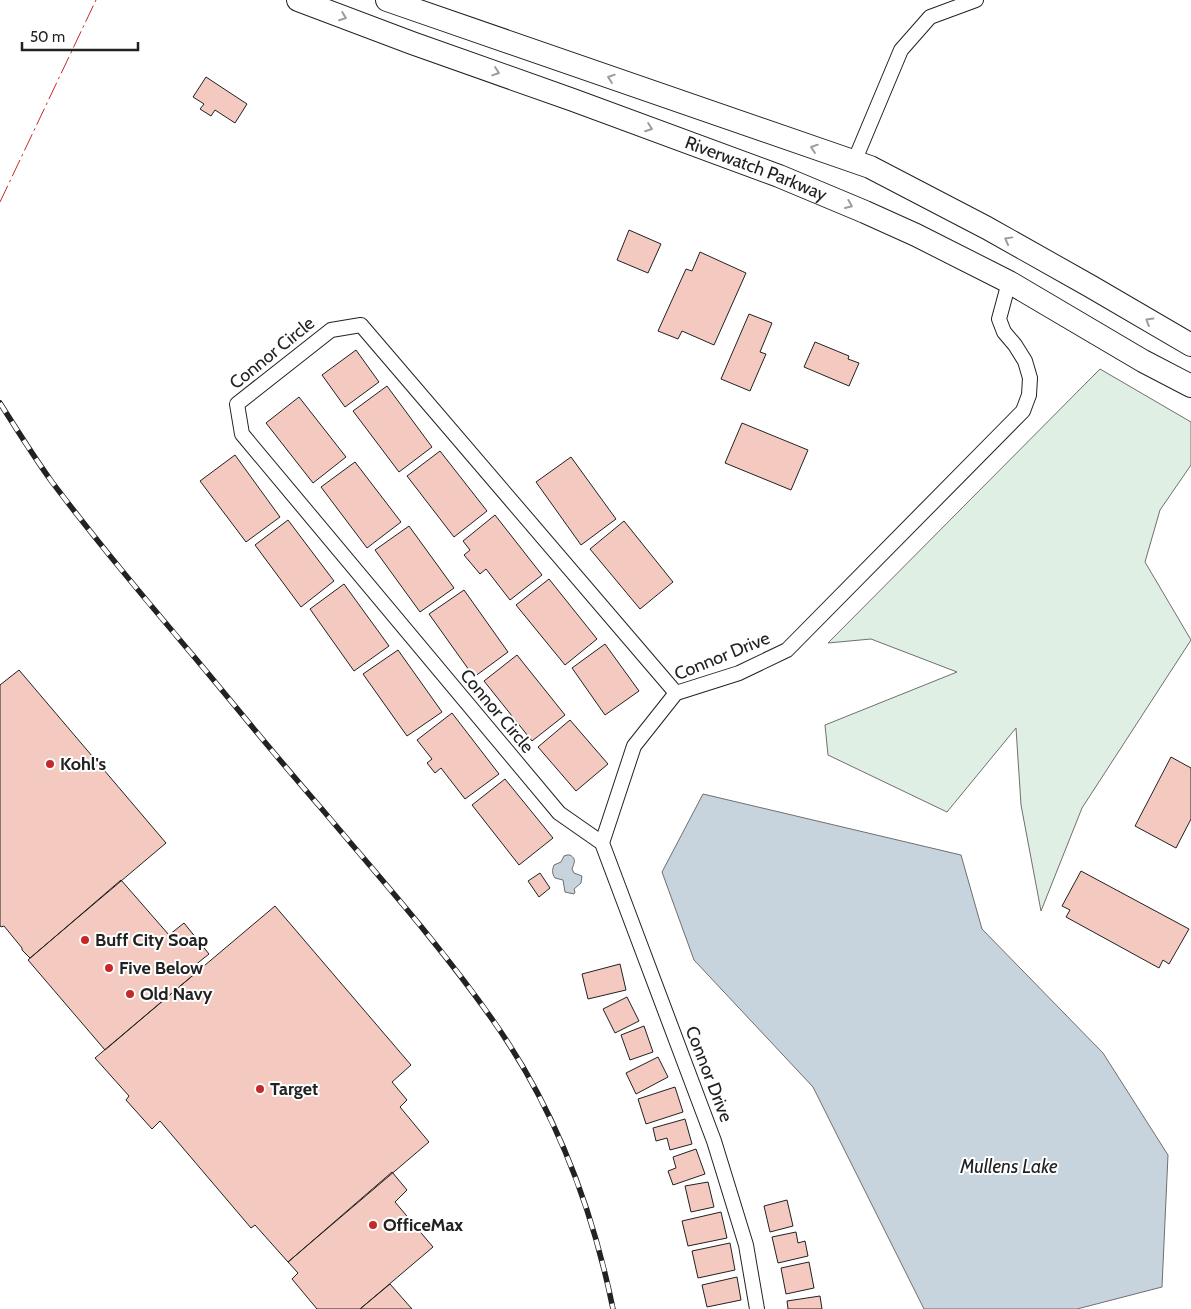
<svg xmlns="http://www.w3.org/2000/svg" width="1191" height="1309" viewBox="0 0 1191 1309" font-family="Cabin,sans-serif">
<style>
.green{fill:#e0efe3;stroke:#6f6f6f}
.water{fill:#c7d3dd;stroke:#6f6f6f}
.building{fill:#f3c9c0;stroke:#222}
.lines{fill:none;stroke-linecap:round;stroke-linejoin:round}
.minor-casing{stroke:#222;stroke-width:16}
.primary-casing{stroke:#222;stroke-width:24}
.minor{stroke:#fff;stroke-width:14}
.primary{stroke:#fff;stroke-width:22}
.rail-casing{stroke:#222;stroke-width:5.5}
.rail{stroke:#fff;stroke-width:4;stroke-dasharray:11;stroke-linecap:butt}
.power{stroke:#c62828;stroke-width:1;stroke-dasharray:18 4 2.5 4;stroke-linecap:butt}
.oneway{stroke:#9c9c9c}
.poi-dot{fill:#c62828;stroke:#fff;stroke-width:2}
.labels{text-anchor:middle;dominant-baseline:central;stroke-width:4;stroke-linejoin:round;paint-order:stroke}
.street-label{font-size:18px;fill:#222;stroke:#fff}
.poi-label{font-size:18px;font-weight:bold;fill:#222;stroke:#fff;text-anchor:start}
.water-label{font-size:19px;font-style:italic;fill:#222;stroke:#fff}
</style>
<rect width="100%" height="100%" fill="#fff"/>
<path class="green" d="M 1100,369 L 1191,422 L 1191,465 L 1160,510 L 1145,562 L 1191,640 L 1082,808 L 1041,911 L 1021,805 L 1016,728 L 947,812 L 828,755 L 825,725 L 957,672 L 871,639 L 828,643 Z"/>
<path class="water" d="M 703,794 L 961,855 L 982,929 L 1103,1053 L 1168,1155 L 1162,1287 L 1077,1309 L 924,1309 L 813,1087 L 694,960 L 662,872 Z
M 567,855 L 570,855 C 577,859 574,863 572,869 L 574,873 L 582,876 L 581,883 L 574,889 L 575,892 L 574,894 L 565,892 L 563,880 L 555,878 C 552,874 552,870 554,865 L 561,862 L 564,856 Z"/>
<path class="building" d="M 206,77 L 247,104 L 235,123 L 215,110 L 211,116 L 200,109 L 204,104 L 193,97 Z
M 629,230 L 661,244 L 648,273 L 617,260 Z
M 700,252 L 746,273 L 714,345 L 682,331 L 678,339 L 658,331 L 686,269 L 692,271 Z
M 749,314 L 772,323 L 760,352 L 766,354 L 750,391 L 721,379 Z
M 815,342 L 849,356 L 848,359 L 859,363 L 849,386 L 804,367 Z
M 356,350 L 379,382 L 345,407 L 322,375 Z
M 387,386 L 432,447 L 399,472 L 353,411 Z
M 299,397 L 346,457 L 313,483 L 266,423 Z
M 742,423 L 808,450 L 791,490 L 725,463 Z
M 440,451 L 487,511 L 454,537 L 407,476 Z
M 235,455 L 280,517 L 246,542 L 200,481 Z
M 571,457 L 616,519 L 581,545 L 536,482 Z
M 355,462 L 401,522 L 367,548 L 321,487 Z
M 495,515 L 542,575 L 510,600 L 486,569 L 480,574 L 464,555 L 470,550 L 463,541 Z
M 288,520 L 334,581 L 301,607 L 255,545 Z
M 624,521 L 673,582 L 640,609 L 590,549 Z
M 409,526 L 454,588 L 420,612 L 375,550 Z
M 549,579 L 597,639 L 565,665 L 516,605 Z
M 344,584 L 389,646 L 354,671 L 310,609 Z
M 464,590 L 508,652 L 474,677 L 429,614 Z
M 605,644 L 639,691 L 605,715 L 572,668 Z
M 398,650 L 442,712 L 407,736 L 363,674 Z
M 517,655 L 565,715 L 532,741 L 484,681 Z
M 19,670 L 166,843 L 30,958 L 22,950 L 22,948 L 4,926 L 1,927 L 0,925 L 0,685 Z
M 452,713 L 499,774 L 465,799 L 441,768 L 435,773 L 427,763 L 432,759 L 417,740 Z
M 570,720 L 608,764 L 576,791 L 538,747 Z
M 1171,757 L 1191,768 L 1191,819 L 1176,848 L 1135,826 Z
M 505,779 L 553,838 L 519,865 L 472,805 Z
M 1081,871 L 1189,929 L 1169,964 L 1163,960 L 1159,968 L 1066,917 L 1070,910 L 1062,906 Z
M 540,873 L 550,888 L 539,897 L 528,881 Z
M 121,880 L 169,935 L 184,923 L 209,954 L 194,966 L 198,971 L 105,1050 L 28,960 Z
M 275,906 L 411,1065 L 392,1082 L 407,1100 L 400,1107 L 429,1142 L 288,1262 L 255,1225 L 251,1228 L 160,1121 L 152,1129 L 126,1100 L 129,1096 L 95,1058 Z
M 620,964 L 626,990 L 588,999 L 582,974 Z
M 627,997 L 639,1021 L 615,1033 L 603,1009 Z
M 644,1026 L 653,1052 L 630,1060 L 621,1035 Z
M 658,1057 L 668,1077 L 636,1094 L 626,1073 Z
M 675,1087 L 683,1112 L 646,1124 L 638,1099 Z
M 685,1119 L 692,1144 L 670,1150 L 667,1138 L 656,1141 L 653,1128 Z
M 696,1149 L 705,1174 L 673,1185 L 668,1171 L 676,1168 L 673,1157 Z
M 392,1172 L 407,1190 L 395,1202 L 433,1247 L 360,1309 L 317,1309 L 292,1279 L 298,1273 L 288,1262 Z
M 708,1182 L 714,1207 L 691,1212 L 685,1186 Z
M 787,1200 L 793,1226 L 770,1232 L 764,1206 Z
M 721,1212 L 727,1238 L 688,1246 L 682,1221 Z
M 796,1232 L 798,1243 L 805,1241 L 808,1256 L 778,1263 L 772,1237 Z
M 730,1243 L 735,1270 L 698,1278 L 692,1251 Z
M 809,1262 L 814,1288 L 786,1294 L 781,1268 Z
M 737,1277 L 741,1300 L 707,1307 L 702,1285 Z
M 390,1284 L 412,1309 L 360,1309 Z
M 820,1296 L 822,1309 L 788,1309 L 787,1301 Z"/>
<g class="lines">
<g class="minor-casing">
<path id="minor" d="M 854,162 L 901,50 L 930,17 L 976,0
M 602,843 L 559,813 L 242,434 L 237,404 L 331,330 L 361,325 L 676,693
M 757,1309 L 746,1245 L 714,1141 L 602,843 L 634,746 L 676,693 L 739,673 L 787,650 L 1023,411 L 1029,395 L 1030,378 L 1025,361 L 1015,345 L 1004,332 L 999,319 L 1009,282"/>
</g>
<g class="primary-casing">
<g id="primary">
<path id="s1" d="M 298,0 L 412,43 L 573,100 L 779,176 L 865,212 L 916,235 L 1009,282 L 1143,361 L 1191,386"/>
<path d="M 387,0 L 870,167 L 987,228 L 1090,286 L 1191,345"/>
</g>
</g>
<use href="#minor" class="minor"/>
<use href="#primary" class="primary"/>
<g class="rail-casing">
<path id="rail" d="M 0,403 C 17,430 34,457 52,482 C 98,543 147,601 196,659 C 237,708 278,759 321,808 C 379,877 440,945 492,1019 C 553,1105 592,1206 613,1309"/>
</g>
<use href="#rail" class="rail"/>
<path class="power" d="M 0,202 L 96,0"/>
</g>
<defs><path id="oneway-chevron" d="M-2-3.5L2.5 0L-2 3.5" fill="none" stroke-width="1.6" stroke-linecap="round" stroke-linejoin="round" transform="scale(1.25)"/></defs>
<g class="oneway">
<use href="#oneway-chevron" transform="translate(343 17) rotate(21)"/>
<use href="#oneway-chevron" transform="translate(496 72) rotate(19)"/>
<use href="#oneway-chevron" transform="translate(611 78) rotate(-161)"/>
<use href="#oneway-chevron" transform="translate(649 128) rotate(20)"/>
<use href="#oneway-chevron" transform="translate(814 148) rotate(-161)"/>
<use href="#oneway-chevron" transform="translate(849 205) rotate(23)"/>
<use href="#oneway-chevron" transform="translate(1008 240) rotate(-151)"/>
<use href="#oneway-chevron" transform="translate(1149 321) rotate(-149)"/>
</g>
<g class="poi-dot">
<circle cx="50" cy="764" r="5"/>
<circle cx="85" cy="940" r="5"/>
<circle cx="109" cy="968" r="5"/>
<circle cx="130" cy="994" r="5"/>
<circle cx="260" cy="1089" r="5"/>
<circle cx="373" cy="1225" r="5"/>
</g>
<g class="labels">
<g class="street-label">
<text stroke="none"><textPath href="#s1" startOffset="488">Riverwatch Parkway</textPath></text>
<text transform="translate(272 353) rotate(-39)">Connor Circle</text>
<text transform="translate(722 656) rotate(-22)">Connor Drive</text>
<text transform="translate(497 711) rotate(50)">Connor Circle</text>
<text transform="translate(709 1074) rotate(69)">Connor Drive</text>
</g>
<g class="poi-label">
<text x="60" y="764">Kohl's</text>
<text x="95" y="940">Buff City Soap</text>
<text x="119" y="968">Five Below</text>
<text x="140" y="994">Old Navy</text>
<text x="270" y="1089">Target</text>
<text x="383" y="1225">OfficeMax</text>
</g>
<g class="water-label">
<text x="1009" y="1166">Mullens Lake</text>
</g>
</g>
<path d="M22 42v8h116v-8" fill="none" stroke="#222222" stroke-width="2.5"/>
<text x="30" y="42" font-size="15" fill="#222222" stroke="#ffffff" stroke-width="4" paint-order="stroke">50 m</text>
</svg>
